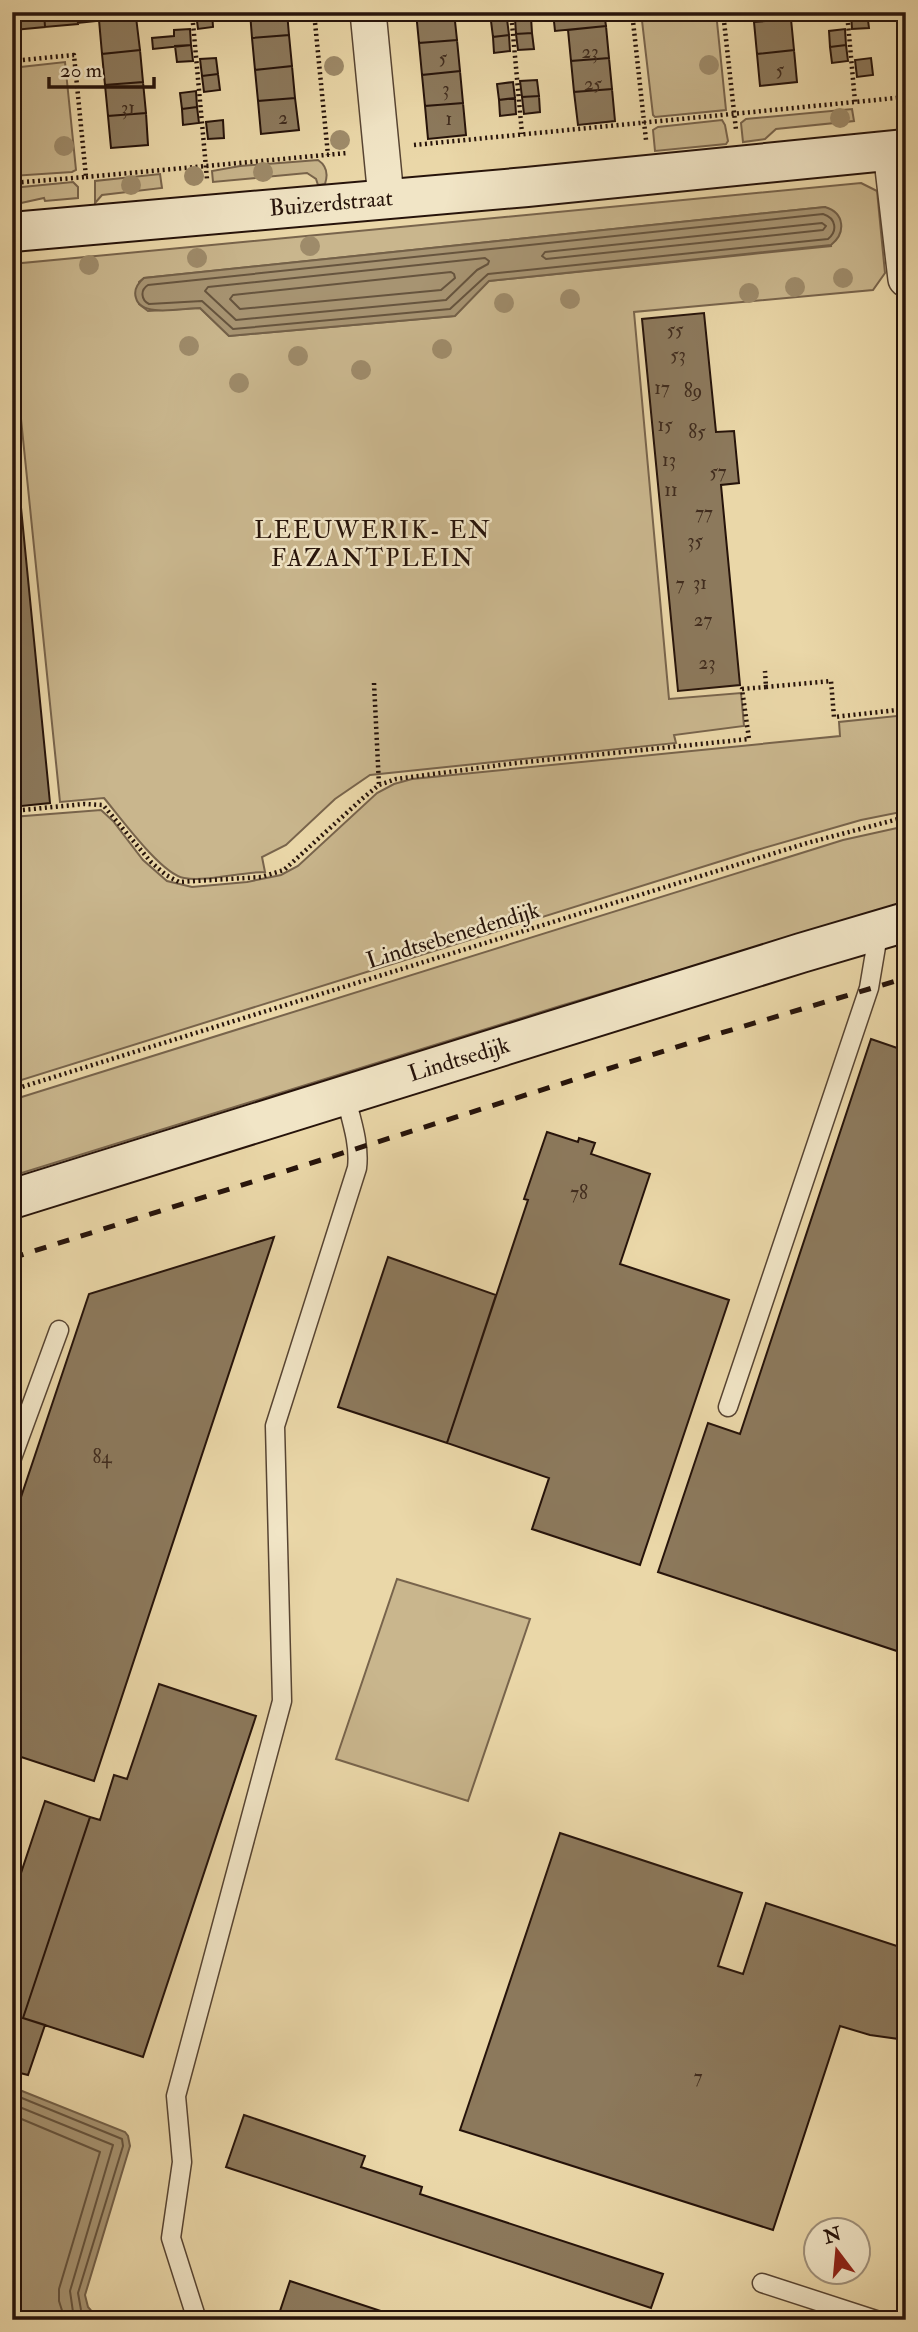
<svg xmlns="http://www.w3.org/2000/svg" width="918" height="2332" viewBox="0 0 918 2332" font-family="'IM FELL Double Pica',serif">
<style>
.green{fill:#c9b68d;stroke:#78644c;stroke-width:2;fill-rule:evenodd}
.water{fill:#a79472;stroke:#736048;stroke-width:2}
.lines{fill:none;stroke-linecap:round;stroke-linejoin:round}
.shore{stroke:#66543e;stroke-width:2}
.building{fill:#8c795c;stroke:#26130a;stroke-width:2}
.lane-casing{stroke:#574432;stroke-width:21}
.street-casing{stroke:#574432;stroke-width:38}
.secondary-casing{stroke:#26130a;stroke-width:42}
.path{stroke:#26130a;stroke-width:4.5;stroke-dasharray:2 3.5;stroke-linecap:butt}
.lane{stroke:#f1e5c6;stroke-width:18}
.street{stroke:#f1e5c6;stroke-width:35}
.secondary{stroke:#f1e5c6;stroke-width:38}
.rail{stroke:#26130a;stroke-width:5;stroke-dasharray:12 12;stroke-linecap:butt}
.tree{fill:#9e8b6a}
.labels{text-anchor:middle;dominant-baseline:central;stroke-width:5;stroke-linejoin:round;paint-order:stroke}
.number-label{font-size:19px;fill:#402c1e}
.street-label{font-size:23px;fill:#26130a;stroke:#f1e5c6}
.neighbourhood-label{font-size:24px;letter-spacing:2px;fill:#26130a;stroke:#f1e5c6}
</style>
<rect width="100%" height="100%" fill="#ead7a8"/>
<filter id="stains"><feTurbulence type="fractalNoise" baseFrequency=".00286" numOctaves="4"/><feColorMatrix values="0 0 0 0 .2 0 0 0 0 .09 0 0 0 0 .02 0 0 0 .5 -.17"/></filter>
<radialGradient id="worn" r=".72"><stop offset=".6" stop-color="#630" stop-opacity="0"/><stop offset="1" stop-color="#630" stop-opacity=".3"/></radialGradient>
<path class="green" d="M 641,12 L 716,12 L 726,110 L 655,117 L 653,115 Z
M 65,62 L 76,170 L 72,172 L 12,176 L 12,68 Z
M 852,109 L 854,121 L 776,129 L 765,139 L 743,142 L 741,123 L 746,119 Z
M 722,120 L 725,125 L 728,141 L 726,144 L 655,151 L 653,130 L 658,127 Z
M 318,160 C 327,166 328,175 325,184 L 318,185 L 316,179 L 307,173 L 213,182 L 212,171 L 240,166 Z
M 160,174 L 162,188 L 102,195 L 95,203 L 95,181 Z
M 73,182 L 78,187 L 78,198 L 45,201 L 44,198 L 12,205 L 12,188 Z
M 861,183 L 877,191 L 885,273 L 873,290 L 634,312 L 669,699 L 741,693 L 744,726 L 674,735 L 676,743 L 370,775 L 335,799 L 286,845 L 262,857 L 265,872 C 240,872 206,882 184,878 C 161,874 120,817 104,798 L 60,802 L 16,370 L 12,370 L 12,264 ZM 825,207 L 831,246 L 488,281 L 454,316 L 229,336 L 200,308 L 148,311 L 139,304 L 139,282 L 144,278 Z
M 906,715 L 906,811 L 861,820 L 750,852 L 12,1083 L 12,817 L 101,810 L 113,821 L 143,860 L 167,881 L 192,887 L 247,882 L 281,875 L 298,866 L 377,793 L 394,784 L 412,779 L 840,736 L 839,722 Z
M 906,826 L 906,903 L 560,1006 L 12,1176 L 12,1100 L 843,840 Z
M 397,1579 L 530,1619 L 468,1801 L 336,1759 Z"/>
<path class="water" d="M 825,207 C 845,213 846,233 831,245 L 489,281 L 455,316 L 229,336 L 200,308 C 183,308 141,318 136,298 C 133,289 138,283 144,278 Z
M 12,2087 L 125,2132 L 128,2136 L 130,2146 L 85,2295 L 88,2307 L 99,2320 L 12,2320 Z"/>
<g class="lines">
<path class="shore" d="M 823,214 C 836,218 838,231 828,239 L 488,274 L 450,309 L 233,329 L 202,301 L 149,304 C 141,300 140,290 148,285 Z
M 822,223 L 826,226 L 823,230 L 546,259 L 542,256 L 545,252 Z
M 485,258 L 489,261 L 488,264 L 477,270 L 446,300 L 236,320 L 205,291 L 208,287 Z
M 451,272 L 454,274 L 455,278 L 441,290 L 240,309 L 230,299 L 233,295 Z
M 12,2094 L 122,2139 L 123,2146 L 78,2293 L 81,2310 L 89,2320
M 12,2104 L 113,2145 L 70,2291 L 73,2312 L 78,2320
M 12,2115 L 100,2152 L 59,2289 L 59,2301 L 65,2320"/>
</g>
<path class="building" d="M 12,12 L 44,12 L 45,27 L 14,30 Z
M 44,12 L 77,12 L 78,24 L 45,27 Z
M 77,12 L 94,12 L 95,21 L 78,23 Z
M 212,12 L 213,27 L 198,29 L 196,13 Z
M 250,12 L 287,12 L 289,35 L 252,38 Z
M 416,12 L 454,12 L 457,40 L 419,43 Z
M 553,12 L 604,12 L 606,26 L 555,31 Z
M 753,12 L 790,12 L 791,19 L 754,22 Z
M 867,12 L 869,28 L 852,29 L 851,13 Z
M 136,17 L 140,50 L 102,54 L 99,20 Z
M 531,17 L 532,33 L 516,34 L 515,18 Z
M 507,19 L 509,35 L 493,37 L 491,21 Z
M 791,19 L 794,50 L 757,54 L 754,22 Z
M 606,26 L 609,58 L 571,61 L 568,30 Z
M 190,29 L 191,45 L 153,49 L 152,38 L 174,36 L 174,30 Z
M 845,29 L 846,45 L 830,47 L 829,31 Z
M 532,33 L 534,49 L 518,50 L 516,34 Z
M 289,35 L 292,66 L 255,70 L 252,38 Z
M 509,35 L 510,51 L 494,53 L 493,37 Z
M 457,40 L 460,71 L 422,75 L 419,43 Z
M 191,45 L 193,61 L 177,62 L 175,46 Z
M 846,45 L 848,61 L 832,63 L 830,47 Z
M 140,50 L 143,82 L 105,85 L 102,54 Z
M 794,50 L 797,82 L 760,86 L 757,54 Z
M 216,58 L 218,74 L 202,76 L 200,59 Z
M 609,58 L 612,89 L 574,92 L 571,61 Z
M 871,58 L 873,75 L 857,77 L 855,60 Z
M 292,66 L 295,98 L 258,101 L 255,70 Z
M 460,71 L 463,103 L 425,106 L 422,75 Z
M 218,74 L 220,90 L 204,92 L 202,76 Z
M 537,80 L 539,96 L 522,97 L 520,81 Z
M 143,82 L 146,113 L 108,116 L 105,85 Z
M 513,82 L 515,98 L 499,100 L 497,84 Z
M 612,89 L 615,121 L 578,125 L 574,92 Z
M 196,91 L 197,107 L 182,109 L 180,93 Z
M 539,96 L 540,112 L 524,114 L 522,97 Z
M 295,98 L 299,130 L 261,134 L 258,101 Z
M 515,98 L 516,114 L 500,116 L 499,100 Z
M 463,103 L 466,135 L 428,139 L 425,106 Z
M 197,107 L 199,123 L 183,125 L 182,109 Z
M 146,113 L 148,145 L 111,148 L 108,116 Z
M 223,120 L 224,138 L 208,139 L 206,122 Z
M 704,313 L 716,432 L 734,431 L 739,483 L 721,485 L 740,685 L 678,691 L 642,319 Z
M 12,416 L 50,803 L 12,807 Z
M 871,1039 L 906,1051 L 906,1654 L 658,1572 L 708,1423 L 740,1434 Z
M 547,1132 L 578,1142 L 579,1138 L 595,1143 L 591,1154 L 650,1174 L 620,1264 L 729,1300 L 640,1565 L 532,1529 L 549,1478 L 447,1443 L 528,1200 L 524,1199 Z
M 274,1237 L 94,1781 L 12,1754 L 12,1524 L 89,1294 Z
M 388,1257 L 496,1295 L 447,1443 L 338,1407 Z
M 159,1684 L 256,1716 L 143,2057 L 23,2018 L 90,1817 L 100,1820 L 114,1775 L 127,1779 Z
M 45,1801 L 90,1817 L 23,2018 L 45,2025 L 28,2075 L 12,2071 L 12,1900 Z
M 560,1833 L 742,1893 L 718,1966 L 743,1974 L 766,1903 L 906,1949 L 906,2040 L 870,2035 L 840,2026 L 773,2230 L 460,2130 Z
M 244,2115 L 365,2156 L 361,2167 L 422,2187 L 420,2194 L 663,2274 L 651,2308 L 226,2167 Z
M 290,2281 L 408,2320 L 277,2320 Z"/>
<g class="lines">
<g class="lane-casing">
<path id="lane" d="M 728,1407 L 869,988 L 879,929
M 12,1458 L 59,1330
M 762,2283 L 876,2320
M 197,2320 L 171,2238 L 182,2162 L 176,2096 L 282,1701 L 275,1426 L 357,1168 C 360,1144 351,1119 345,1095"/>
</g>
<g class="street-casing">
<path id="street" d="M 368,12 L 386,198
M 891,151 L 906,279"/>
</g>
<g class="secondary-casing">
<path id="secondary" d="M 12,232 L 527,187 L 906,149
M 12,1199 L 801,953 L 906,922"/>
</g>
<path class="path" d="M 192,12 L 207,179
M 314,12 L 328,155
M 511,12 L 522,134
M 632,12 L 646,140
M 723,12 L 736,130
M 847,12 L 855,102
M 12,61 L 74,55 L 86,177 L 12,183
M 414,145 L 906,97
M 86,177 L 347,153
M 374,683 L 379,785
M 766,687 L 831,681 L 834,717 L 906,709
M 12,811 L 84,804 L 103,805 L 151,862 L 166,875 L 179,882 L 261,877 L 284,870 L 363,798 L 379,785 L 396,779 L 516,763 L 749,739 L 742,689 L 766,687 L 765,671
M 12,1090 L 807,843 L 906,817"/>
<use href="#lane" class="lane"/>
<use href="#street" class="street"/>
<use href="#secondary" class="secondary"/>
<path class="rail" d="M 12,1258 L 721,1033 L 906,978"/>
</g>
<g class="tree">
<circle cx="709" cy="65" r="10"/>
<circle cx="334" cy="66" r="10"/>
<circle cx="840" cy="118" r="10"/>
<circle cx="340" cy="140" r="10"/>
<circle cx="64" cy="146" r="10"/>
<circle cx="263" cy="172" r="10"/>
<circle cx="194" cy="176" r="10"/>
<circle cx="131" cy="185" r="10"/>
<circle cx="310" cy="246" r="10"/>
<circle cx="197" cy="258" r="10"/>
<circle cx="89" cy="265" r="10"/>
<circle cx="843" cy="278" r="10"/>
<circle cx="795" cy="287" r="10"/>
<circle cx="749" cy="293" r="10"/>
<circle cx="570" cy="299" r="10"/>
<circle cx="504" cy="303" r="10"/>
<circle cx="189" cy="346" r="10"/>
<circle cx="442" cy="349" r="10"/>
<circle cx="298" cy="356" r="10"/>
<circle cx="361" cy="370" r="10"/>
<circle cx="239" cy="383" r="10"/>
</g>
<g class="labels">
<g class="number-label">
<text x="590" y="52">23</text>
<text x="443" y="58">5</text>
<text x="780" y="70">5</text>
<text x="593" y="84">25</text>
<text x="446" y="89">3</text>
<text x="128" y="108">31</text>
<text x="283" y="118">2</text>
<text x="449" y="119">1</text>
<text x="675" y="330">55</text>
<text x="678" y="355">53</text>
<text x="662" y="388">17</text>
<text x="693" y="391">89</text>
<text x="665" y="425">15</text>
<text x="697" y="432">85</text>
<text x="669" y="460">13</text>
<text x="718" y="472">57</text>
<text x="671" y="490">11</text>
<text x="704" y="513">77</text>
<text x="695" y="541">35</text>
<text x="700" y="583">31</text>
<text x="680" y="584">7</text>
<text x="703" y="620">27</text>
<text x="707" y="663">23</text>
<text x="579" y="1193">78</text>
<text x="102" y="1457">84</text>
<text x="698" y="2077">7</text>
</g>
<g class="street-label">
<text transform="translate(331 203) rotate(-5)">Buizerdstraat</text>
<text transform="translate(453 935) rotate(-17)">Lindtsebenedendijk</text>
<text transform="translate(459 1059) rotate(-17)">Lindtsedijk</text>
</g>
<g class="neighbourhood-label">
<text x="373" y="530">LEEUWERIK- EN<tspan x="373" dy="28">FAZANTPLEIN</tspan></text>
</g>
</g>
<rect width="918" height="2332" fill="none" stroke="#ead7a8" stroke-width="42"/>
<rect x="14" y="14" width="890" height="2304" fill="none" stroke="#26130a" stroke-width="3.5"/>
<rect x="21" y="21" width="876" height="2290" fill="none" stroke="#26130a" stroke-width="2"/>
<g transform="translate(837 2251) rotate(344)"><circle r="33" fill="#f1e5c6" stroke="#a0917b" stroke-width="2"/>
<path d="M0-5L12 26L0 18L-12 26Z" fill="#8f2418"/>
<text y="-10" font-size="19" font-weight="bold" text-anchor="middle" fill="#26130a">N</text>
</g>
<path d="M49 77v10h105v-10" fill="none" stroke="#26130a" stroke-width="3.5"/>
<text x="60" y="77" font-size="21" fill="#26130a" stroke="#f1e5c6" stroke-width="5" paint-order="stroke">20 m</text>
<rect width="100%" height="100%" filter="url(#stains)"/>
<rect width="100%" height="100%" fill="url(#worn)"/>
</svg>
